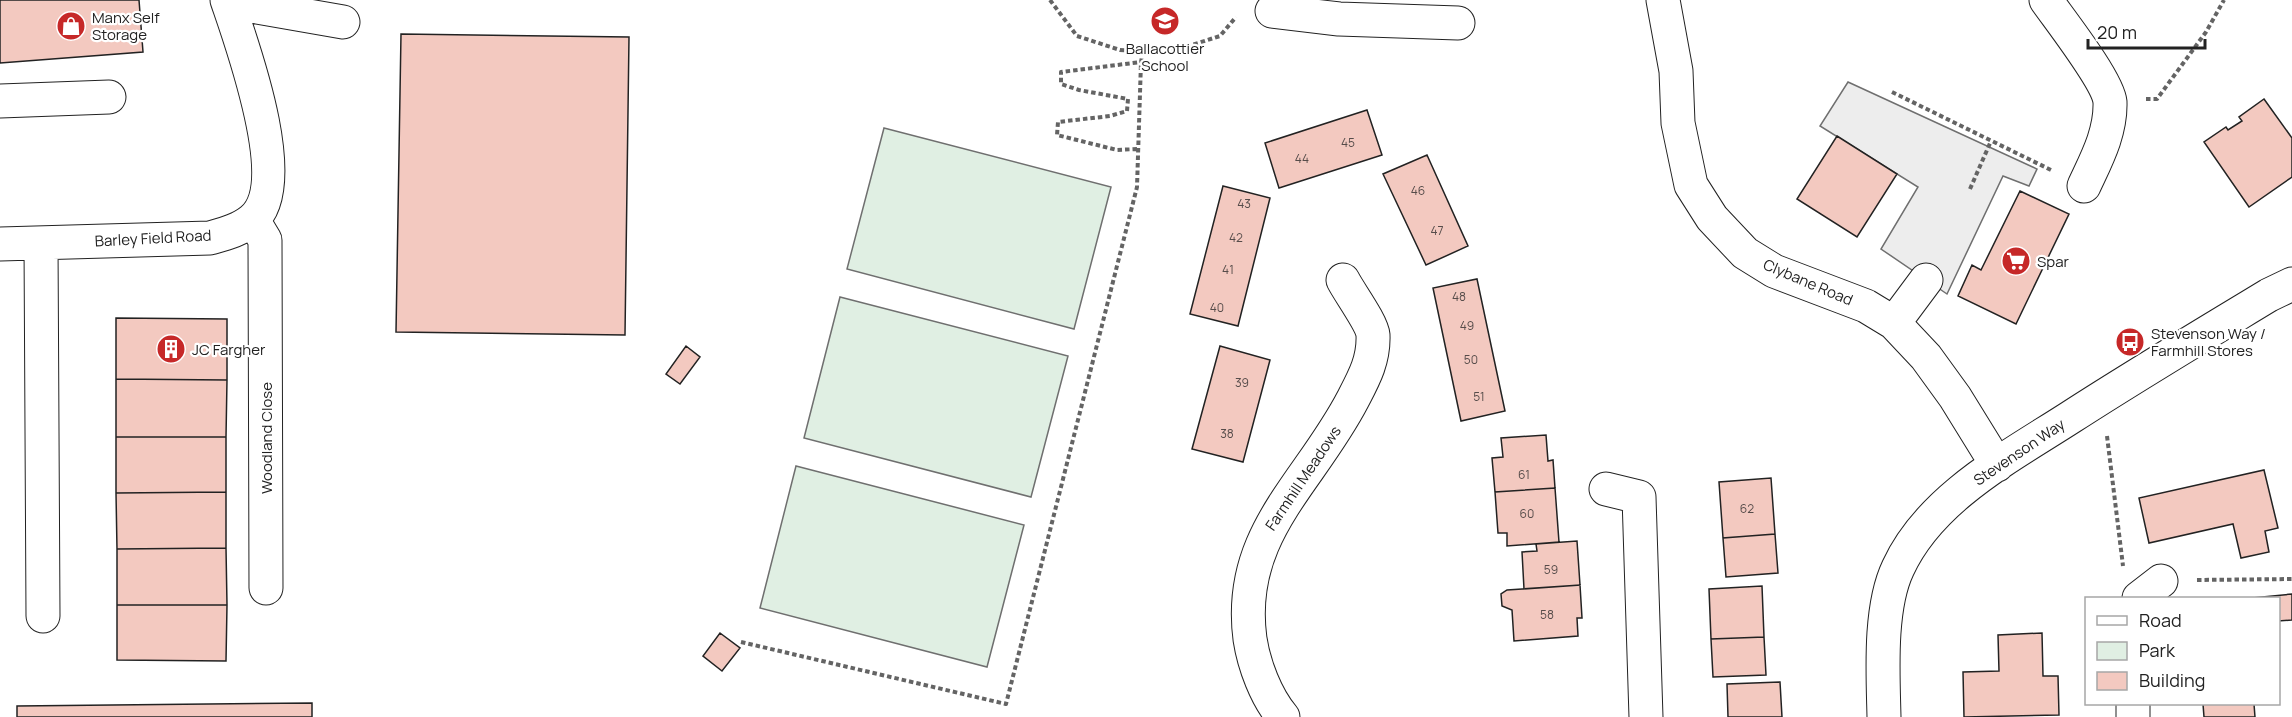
<svg xmlns="http://www.w3.org/2000/svg" width="2292" height="717" viewBox="0 0 2292 717" font-family="Manrope,sans-serif">
<style>
.green{fill:#e0efe3;stroke:#6f6f6f;stroke-width:1.5}
.parking{fill:#ededed;stroke:#6f6f6f;stroke-width:1.5}
.building{fill:#f3c9c0;stroke:#222;stroke-width:1.5}
.lines{fill:none;stroke-linecap:round;stroke-linejoin:round}
.minor-casing{stroke:#222;stroke-width:35}
.path{stroke:#646464;stroke-width:4;stroke-dasharray:4.5 3;stroke-linecap:butt}
.minor{stroke:#fff;stroke-width:33}
.labels{text-anchor:middle;dominant-baseline:central;stroke-width:4.5;stroke-linejoin:round;paint-order:stroke}
.number-label{font-size:12px;fill:#564c4a}
.poi-label{font-size:15px;fill:#222;stroke:#fff;text-anchor:start}
.street-label{font-size:15px;fill:#222;stroke:#fff}
</style>
<rect width="100%" height="100%" fill="#fff"/>
<path class="green" d="M 884,128 L 1111,187 L 1074,329 L 847,269 Z
M 840,297 L 1068,356 L 1031,497 L 804,438 Z
M 796,466 L 1024,525 L 987,667 L 760,608 Z"/>
<path class="parking" d="M 1848,82 L 2037,169 L 2029,186 L 2003,176 L 1947,294 L 1881,249 L 1918,187 L 1820,126 Z"/>
<path class="building" d="M 0,0 L 139,0 L 143,52 L 0,63 Z
M 401,34 L 629,37 L 625,335 L 396,332 Z
M 2264,99 L 2292,138 L 2292,177 L 2249,207 L 2204,142 L 2226,127 L 2228,130 L 2242,121 L 2239,117 Z
M 1367,110 L 1382,155 L 1279,188 L 1265,143 Z
M 1837,136 L 1897,174 L 1857,237 L 1797,199 Z
M 1427,155 L 1468,246 L 1426,265 L 1383,174 Z
M 1223,186 L 1270,198 L 1238,326 L 1190,314 Z
M 2020,191 L 2069,214 L 2016,324 L 1958,296 L 1972,265 L 1981,270 Z
M 1477,279 L 1505,411 L 1461,421 L 1433,288 Z
M 116,318 L 227,319 L 227,380 L 116,379 Z
M 686,346 L 700,357 L 680,384 L 666,374 Z
M 1220,346 L 1270,360 L 1243,462 L 1192,449 Z
M 116,379 L 227,380 L 226,437 L 116,437 Z
M 1546,435 L 1548,461 L 1553,460 L 1555,488 L 1495,492 L 1492,458 L 1503,457 L 1501,438 Z
M 116,437 L 226,437 L 226,492 L 116,493 Z
M 2264,470 L 2278,528 L 2265,531 L 2269,552 L 2241,558 L 2233,524 L 2149,543 L 2139,498 Z
M 1771,478 L 1775,534 L 1723,538 L 1719,482 Z
M 1555,488 L 1559,542 L 1507,546 L 1507,533 L 1498,533 L 1495,492 Z
M 226,492 L 226,548 L 117,549 L 116,493 Z
M 1775,534 L 1778,573 L 1726,577 L 1723,538 Z
M 1577,541 L 1580,585 L 1524,589 L 1522,552 L 1537,551 L 1536,544 Z
M 226,548 L 227,605 L 117,605 L 117,549 Z
M 1580,585 L 1582,618 L 1577,618 L 1578,636 L 1514,641 L 1512,610 L 1502,606 L 1501,594 L 1507,590 Z
M 1762,586 L 1764,637 L 1711,639 L 1709,589 Z
M 2292,594 L 2292,620 L 2278,621 L 2278,598 L 2252,598 Z
M 117,605 L 227,605 L 226,661 L 117,660 Z
M 720,633 L 740,648 L 722,671 L 703,656 Z
M 2042,633 L 2043,676 L 2058,676 L 2059,715 L 1964,717 L 1963,672 L 1999,671 L 1998,635 Z
M 1764,637 L 1766,675 L 1713,677 L 1711,639 Z
M 1780,682 L 1782,717 L 1728,717 L 1727,684 Z
M 312,703 L 312,717 L 17,717 L 17,706 Z
M 2203,704 L 2254,704 L 2255,717 L 2204,717 Z"/>
<g class="lines">
<g class="minor-casing">
<path id="minor" d="M 1663,0 L 1676,71 L 1678,123 L 1691,185 L 1712,218 L 1745,253 L 1774,271 L 1866,306 L 1894,323 L 1926,357 L 1955,397 L 1997,465
M 2046,0 C 2060,20 2108,81 2110,102 C 2111,133 2096,160 2084,186
M 228,2 L 343,22
M 1272,11 L 1339,19 L 1458,23
M 0,101 L 109,97
M 253,220 L 265,240 L 266,588
M 41,243 L 43,616
M 0,244 L 210,238 C 224,234 240,230 252,220 C 294,186 242,44 227,0
M 1894,323 L 1926,280
M 1606,489 L 1639,497 L 1646,717
M 2139,598 L 2161,581
M 2133,704 L 2133,717
M 1283,717 C 1266,697 1254,665 1250,639 C 1236,534 1309,484 1353,399 C 1364,378 1374,360 1373,335 C 1372,323 1349,292 1343,280
M 1884,717 C 1883,673 1879,608 1898,568 C 1930,498 2009,457 2071,417 C 2136,375 2203,335 2269,295 L 2292,284"/>
</g>
<path class="path" d="M 1050,0 L 1077,36 L 1120,50 L 1170,52 L 1220,36 L 1236,17
M 1892,92 L 2051,170
M 2146,99 L 2157,99 L 2206,32 L 2224,0
M 1137,149 L 1117,150 L 1057,135 L 1058,122 L 1110,116 L 1127,111 L 1128,99 L 1079,90 L 1061,84 L 1061,72 L 1141,62 L 1143,51
M 1970,189 L 1991,141
M 2107,436 L 2123,566
M 2197,580 L 2292,579
M 741,642 L 1006,704 L 1137,187 L 1141,62"/>
<use href="#minor" class="minor"/>
</g>
<defs>
<g id="school-disc" transform="scale(1.5)"><circle r="9.5" fill="#c62828" stroke="#fff"/><path d="M0-5L7-2L0 1L-7-2ZM-4 1L0 2.5L4 1V4Q0 6-4 4Z" fill="#fff"/></g>
<g id="shop-disc" transform="scale(1.5)"><circle r="9.5" fill="#c62828" stroke="#fff"/><path d="M-5-2.5h2.3a2.7 3.5 0 0 1 5.4 0H5L5.5 6h-11ZM-1.5-2.5h3a1.5 2.3 0 0 0-3 0Z" fill="#fff"/></g>
<g id="supermarket-disc" transform="scale(1.5)"><circle r="9.5" fill="#c62828" stroke="#fff"/><path d="M-6-5.5h2.5l.6 2H6L4.5 2H-2.5L-4.4-4H-6ZM-1.5 3.2a1.3 1.3 0 1 0 .1 0ZM3 3.2a1.3 1.3 0 1 0 .1 0Z" fill="#fff"/></g>
<g id="bus-disc" transform="scale(1.5)"><circle r="9.5" fill="#c62828" stroke="#fff"/><path d="M-5-6H5V4H4V6H2V4H-2V6H-4V4H-5ZM-3.5-4V0h7V-4ZM-3.5 1.2v1.5H-2V1.2ZM2 1.2v1.5H3.5V1.2Z" fill="#fff"/></g>
<g id="building-disc" transform="scale(1.5)"><circle r="9.5" fill="#c62828" stroke="#fff"/><path d="M-4-6H4V6H1V3H-1V6H-4ZM-2.5-4.3h1.7v1.8h-1.7ZM.8-4.3h1.7v1.8H.8ZM-2.5-1h1.7V.8h-1.7ZM.8-1h1.7V.8H.8Z" fill="#fff"/></g>
</defs>
<g fill-rule="evenodd">
<use href="#school-disc" x="1165" y="21"/>
<use href="#shop-disc" x="71" y="26"/>
<use href="#supermarket-disc" x="2016" y="261"/>
<use href="#bus-disc" x="2130" y="342"/>
<use href="#building-disc" x="171" y="349"/>
</g>
<g class="labels">
<g class="number-label">
<text x="1348" y="142">45</text>
<text x="1302" y="158">44</text>
<text x="1418" y="190">46</text>
<text x="1244" y="203">43</text>
<text x="1437" y="230">47</text>
<text x="1236" y="237">42</text>
<text x="1228" y="269">41</text>
<text x="1459" y="296">48</text>
<text x="1217" y="307">40</text>
<text x="1467" y="325">49</text>
<text x="1471" y="359">50</text>
<text x="1242" y="382">39</text>
<text x="1479" y="396">51</text>
<text x="1227" y="433">38</text>
<text x="1524" y="474">61</text>
<text x="1747" y="508">62</text>
<text x="1527" y="513">60</text>
<text x="1551" y="569">59</text>
<text x="1547" y="614">58</text>
</g>
<g class="poi-label">
<text x="92" y="17">Manx Self<tspan x="92" dy="17">Storage</tspan></text>
<text x="1165" y="48" text-anchor="middle">Ballacottier<tspan x="1165" dy="17">School</tspan></text>
<text x="2037" y="261">Spar</text>
<text x="2151" y="333">Stevenson Way /<tspan x="2151" dy="17">Farmhill Stores</tspan></text>
<text x="192" y="349">JC Fargher</text>
</g>
<g class="street-label">
<text transform="translate(153 238) rotate(-3)">Barley Field Road</text>
<text transform="translate(1808 282) rotate(23)">Clybane Road</text>
<text transform="translate(266 438) rotate(-90)">Woodland Close</text>
<text transform="translate(2019 452) rotate(-34)">Stevenson Way</text>
<text transform="translate(1303 478) rotate(-56)">Farmhill Meadows</text>
</g>
</g>
<rect x="2085" y="597" width="195" height="108" fill="#ffffff" stroke="#a7a7a7" stroke-width="1.5"/>
<rect x="2097" y="616" width="30" height="9" fill="#ffffff" stroke="#a7a7a7" stroke-width="1.5"/>
<text x="2139" y="627" font-size="18" fill="#222222">Road</text>
<rect x="2097" y="642" width="30" height="18" fill="#e0efe3" stroke="#a7a7a7" stroke-width="1.5"/>
<text x="2139" y="657" font-size="18" fill="#222222">Park</text>
<rect x="2097" y="672" width="30" height="18" fill="#f3c9c0" stroke="#a7a7a7" stroke-width="1.5"/>
<text x="2139" y="687" font-size="18" fill="#222222">Building</text>
<path d="M2088 39v9h117v-9" fill="none" stroke="#222222" stroke-width="3"/>
<text x="2097" y="39" font-size="18" fill="#222222" stroke="#ffffff" stroke-width="4.5" paint-order="stroke">20 m</text>
</svg>
